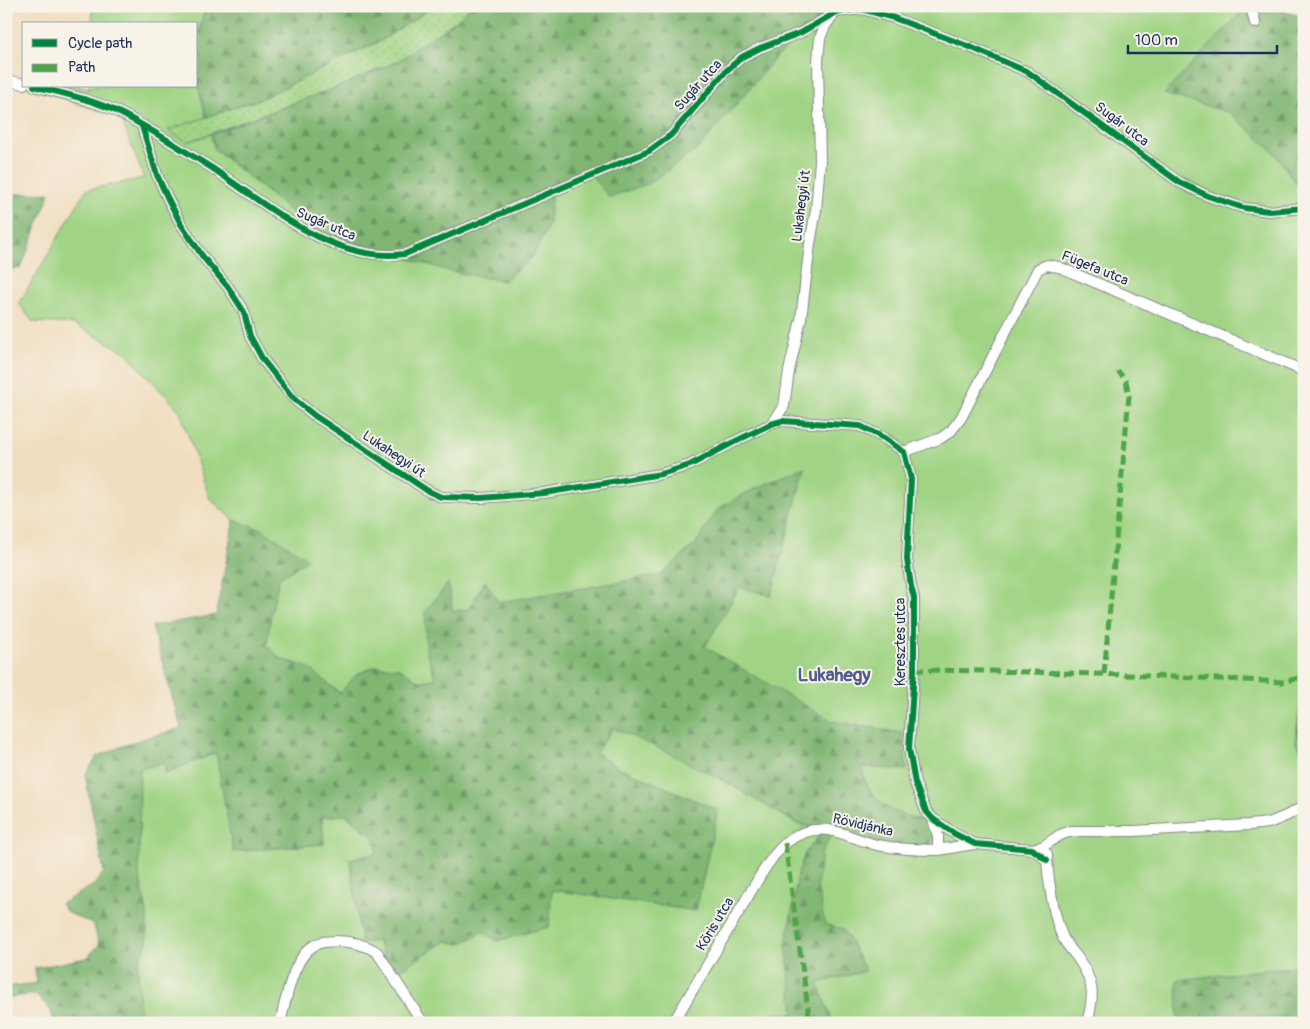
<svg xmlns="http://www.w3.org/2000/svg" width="1310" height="1029" viewBox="0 0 1310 1029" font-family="Pangolin,sans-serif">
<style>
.grass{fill:url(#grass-dots);stroke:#5e8271}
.forest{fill:url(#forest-firs);stroke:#4e7268}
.garden{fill:#a0d484;stroke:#5e8271}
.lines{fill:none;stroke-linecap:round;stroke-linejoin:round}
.minor-casing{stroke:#86868e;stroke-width:12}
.minor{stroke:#fff;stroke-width:10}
.quiet{stroke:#4fa44a;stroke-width:5;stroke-dasharray:10 5;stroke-linecap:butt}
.cycleway-casing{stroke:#f7f3e8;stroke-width:9}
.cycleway{stroke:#00873e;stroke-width:6}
.labels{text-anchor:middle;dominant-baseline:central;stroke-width:4;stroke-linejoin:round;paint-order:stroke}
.street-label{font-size:14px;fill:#1b2f5e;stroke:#f7f3e8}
.district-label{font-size:19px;font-weight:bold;fill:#525a90;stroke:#f7f3e8}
</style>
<defs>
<pattern id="grass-dots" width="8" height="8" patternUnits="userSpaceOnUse" patternTransform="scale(1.25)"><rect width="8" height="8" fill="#a0d484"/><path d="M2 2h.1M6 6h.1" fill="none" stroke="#89b674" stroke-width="1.8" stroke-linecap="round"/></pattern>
<pattern id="forest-firs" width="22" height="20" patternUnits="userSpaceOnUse" patternTransform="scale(1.25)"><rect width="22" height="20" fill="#80b672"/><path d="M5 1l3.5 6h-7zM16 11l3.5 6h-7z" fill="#689461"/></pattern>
</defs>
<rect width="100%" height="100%" fill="#f7f3e8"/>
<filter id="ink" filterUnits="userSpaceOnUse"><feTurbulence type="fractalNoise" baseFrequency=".02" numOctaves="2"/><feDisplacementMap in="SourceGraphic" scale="10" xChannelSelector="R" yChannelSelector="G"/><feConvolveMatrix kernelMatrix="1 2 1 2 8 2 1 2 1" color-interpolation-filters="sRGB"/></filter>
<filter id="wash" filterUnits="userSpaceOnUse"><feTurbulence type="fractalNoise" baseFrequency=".0096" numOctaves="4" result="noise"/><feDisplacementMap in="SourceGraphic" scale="20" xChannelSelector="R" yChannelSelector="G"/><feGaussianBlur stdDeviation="1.12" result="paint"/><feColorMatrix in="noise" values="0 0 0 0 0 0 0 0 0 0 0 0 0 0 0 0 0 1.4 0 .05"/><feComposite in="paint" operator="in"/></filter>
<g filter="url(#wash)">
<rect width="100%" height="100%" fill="#f0ddbe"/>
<path class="grass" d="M 434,6 L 471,6 L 457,20 L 399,61 L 343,85 L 187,142 L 167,130 L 260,99 L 382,40 Z"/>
<path class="forest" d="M 206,6 L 434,6 L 382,40 L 260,99 L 206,117 L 196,78 L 196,41 Z
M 471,6 L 841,6 L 779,54 L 698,149 L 648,184 L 609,197 L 552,187 L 549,224 L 532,258 L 504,282 L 453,272 L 326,234 L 300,219 L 214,149 L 211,134 L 343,85 L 398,61 L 457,20 Z
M 1247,6 L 1269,6 L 1304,18 L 1304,194 L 1272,150 L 1163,94 Z
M 50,193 L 21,268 L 6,270 L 6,194 Z
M 805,467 L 771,596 L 832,721 L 902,733 L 907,770 L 862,767 L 864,781 L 912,819 L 928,820 L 934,834 L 926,851 L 884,854 L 834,831 L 844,930 L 866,971 L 818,983 L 833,1023 L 764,1023 L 772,1013 L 794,1014 L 786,946 L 798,873 L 805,854 L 823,831 L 797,824 L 733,786 L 613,728 L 597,753 L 618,767 L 718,810 L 696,911 L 553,890 L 549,927 L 497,941 L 483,932 L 460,944 L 446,941 L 391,976 L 361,942 L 350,858 L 377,853 L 346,815 L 322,817 L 325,844 L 232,852 L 216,753 L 164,773 L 164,762 L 140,770 L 139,872 L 147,912 L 147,943 L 138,963 L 140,1023 L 54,1023 L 51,1011 L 36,994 L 6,998 L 6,987 L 37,983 L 35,968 L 87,958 L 99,945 L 94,925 L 67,912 L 61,904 L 95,884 L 104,872 L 85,775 L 98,756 L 133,742 L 181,728 L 152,626 L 216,615 L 234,520 L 261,529 L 309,559 L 280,658 L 309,668 L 340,693 L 357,674 L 376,666 L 400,668 L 419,681 L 435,679 L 426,649 L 425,612 L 448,583 L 453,611 L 468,609 L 486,581 L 499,602 L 661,575 L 696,543 L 718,509 L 755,488 Z
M 1304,674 L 1304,754 L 1295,742 Z
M 1304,965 L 1304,1023 L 1178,1023 L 1177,980 Z"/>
<path class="garden" d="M 93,6 L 206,6 L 196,41 L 196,24 L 92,24 Z
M 841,6 L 1247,6 L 1164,94 L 1230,113 L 1272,150 L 1304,194 L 1304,674 L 1295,742 L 1304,754 L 1304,965 L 1177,980 L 1178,1023 L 833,1023 L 818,983 L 866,971 L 844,930 L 825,924 L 817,886 L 822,852 L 834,831 L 884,854 L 926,851 L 934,834 L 928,820 C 895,817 867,802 862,767 L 907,770 L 902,733 L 832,721 L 705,647 L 740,587 L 771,596 L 805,467 L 755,488 L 718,509 L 696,543 L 661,575 L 499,602 L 485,581 L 468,609 L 453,611 L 448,583 L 425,612 L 426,649 L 435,679 L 419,681 L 400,668 L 376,666 L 357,674 L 340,693 L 309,668 L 280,658 L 267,645 L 271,615 L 279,579 L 308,559 L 261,529 L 234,520 L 210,499 L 180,411 L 125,352 L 74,324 L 33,322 L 19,304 L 86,190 L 144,178 L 121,118 L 26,86 L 77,86 L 89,89 L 89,86 L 196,86 L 196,78 L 206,117 L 168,130 L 187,142 L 211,134 L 214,149 L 300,219 L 326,234 L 453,272 L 504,281 L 532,258 L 549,224 L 552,187 L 588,171 L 609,197 L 648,184 L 698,149 L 779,54 Z
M 613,728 L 663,750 L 733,786 L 797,824 L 823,831 L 805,853 L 798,873 L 786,946 L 794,1014 L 772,1013 L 764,1023 L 140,1023 L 138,963 L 147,943 L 147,912 L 139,872 L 140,770 L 164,762 L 165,773 L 216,753 L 233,852 L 324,844 L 322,817 L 346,815 L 374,838 L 377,853 L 350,859 L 361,942 L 378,942 L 391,976 L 446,941 L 460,944 L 483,932 L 497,941 L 549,927 L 552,890 L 696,911 L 718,810 L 618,767 L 596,753 Z"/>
</g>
<g filter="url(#ink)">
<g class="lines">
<g class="minor-casing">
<path id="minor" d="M 1251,6 L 1255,23
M 6,80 L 24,84
M 34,86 C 64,94 96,100 124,115 C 154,131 183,150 212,168 C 267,205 334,264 405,254 L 649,151 L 671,135 L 726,71 L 742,57 L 760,48 L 800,33 L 837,12 L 862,9 L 894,18 L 970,47 L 1028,72 L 1179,182 L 1208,196 L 1244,208 L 1269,211 L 1304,208
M 142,126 L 157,175 L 167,197 L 181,224 L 203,257 L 228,287 L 244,312 L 250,336 L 263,360 L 294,399 L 315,416 L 428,491 L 441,497 L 481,498 L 544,493 L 661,474 L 690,465 L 734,442 L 771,424 L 782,421 L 860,426 L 884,438 L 904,452 L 911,479 L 907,559 L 911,586 L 914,598 L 914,670 L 909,749 L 915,783 L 926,811 L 933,819 L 955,834 L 975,844 L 1032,849 L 1047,860
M 771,424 L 784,406 L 789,371 L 801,319 L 810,244 L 816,210 L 820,161 L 818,60 L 820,38 L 825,26 L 833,16
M 904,452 L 941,438 L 951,431 L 961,418 L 1038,269 L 1047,265 L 1059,267 L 1304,371
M 1032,849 L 1042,847 L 1060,835 L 1071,831 L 1133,831 L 1249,825 L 1269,823 L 1288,815 L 1304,806
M 938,850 L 974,844
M 1047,854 C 1047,875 1054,919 1063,938 C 1067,945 1072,951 1077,957 C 1094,981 1095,995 1087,1023
M 280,1023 C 286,1000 293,954 317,944 C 323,941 330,942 336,941 C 351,941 364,944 377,952 L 423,1023
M 673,1023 L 760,876 C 776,850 794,826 829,830 C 845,833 861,841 877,845 C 897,849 918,850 938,850 L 938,836 L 933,819"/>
</g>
<use href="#minor" class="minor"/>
<path class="quiet" d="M 914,670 C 1038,671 1161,676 1285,682 L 1301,677
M 1104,674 L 1129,396 L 1126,381 L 1118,371
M 785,843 L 810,1023"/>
<g class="cycleway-casing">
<path id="cycleway" d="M 34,86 C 64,94 96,100 124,115 C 154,131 183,150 212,168 C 267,205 334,264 405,254 L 649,151 L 671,135 L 726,71 L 742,57 L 760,48 L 800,33 L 837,12 L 862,9 L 894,18 L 970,47 L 1028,72 L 1179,182 L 1208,196 L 1244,208 L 1269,211 L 1304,208
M 142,126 L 157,175 L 167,197 L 181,224 L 203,257 L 228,287 L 244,312 L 250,336 L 263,360 L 294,399 L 315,416 L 428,491 L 441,497 L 481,498 L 544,493 L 661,474 L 690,465 L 734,442 L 771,424 L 782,421 L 860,426 L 884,438 L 904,452 L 911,479 L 907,559 L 911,586 L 914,598 L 914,670 L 909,749 L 915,783 L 926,811 L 933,819 L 955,834 L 975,844 L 1032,849 L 1047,860"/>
</g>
<use href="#cycleway" class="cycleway"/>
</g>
</g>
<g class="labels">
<g class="street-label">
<text transform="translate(698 85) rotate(-48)">Sugár utca</text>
<text transform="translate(1122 124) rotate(37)">Sugár utca</text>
<text transform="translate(801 206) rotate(-83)">Lukahegyi út</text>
<text transform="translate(326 224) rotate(23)">Sugár utca</text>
<text transform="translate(1095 268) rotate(22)">Fügefa utca</text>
<text transform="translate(394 454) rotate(34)">Lukahegyi út</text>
<text transform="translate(900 642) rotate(-90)">Keresztes utca</text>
<text transform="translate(863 825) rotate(13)">Rövidjánka</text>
<text transform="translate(715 924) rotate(-59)">Kőris utca</text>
</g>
<g class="district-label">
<text x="834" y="675">Lukahegy</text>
</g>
</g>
<rect width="1310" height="1029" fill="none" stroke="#f7f3e8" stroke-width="25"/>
<rect x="22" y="22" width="175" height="65" fill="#f7f3e8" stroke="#9fa5b1"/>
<rect x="32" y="39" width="25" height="8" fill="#00873e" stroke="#9fa5b1"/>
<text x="68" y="48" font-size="15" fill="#1b2f5e">Cycle path</text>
<rect x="32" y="64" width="25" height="8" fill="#4fa44a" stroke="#9fa5b1"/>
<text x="68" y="72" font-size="15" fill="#1b2f5e">Path</text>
<path d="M1128 45v8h149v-8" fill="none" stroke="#1b2f5e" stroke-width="2.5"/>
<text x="1135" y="45" font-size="15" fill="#1b2f5e" stroke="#f7f3e8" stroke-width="4" paint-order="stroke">100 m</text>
</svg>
